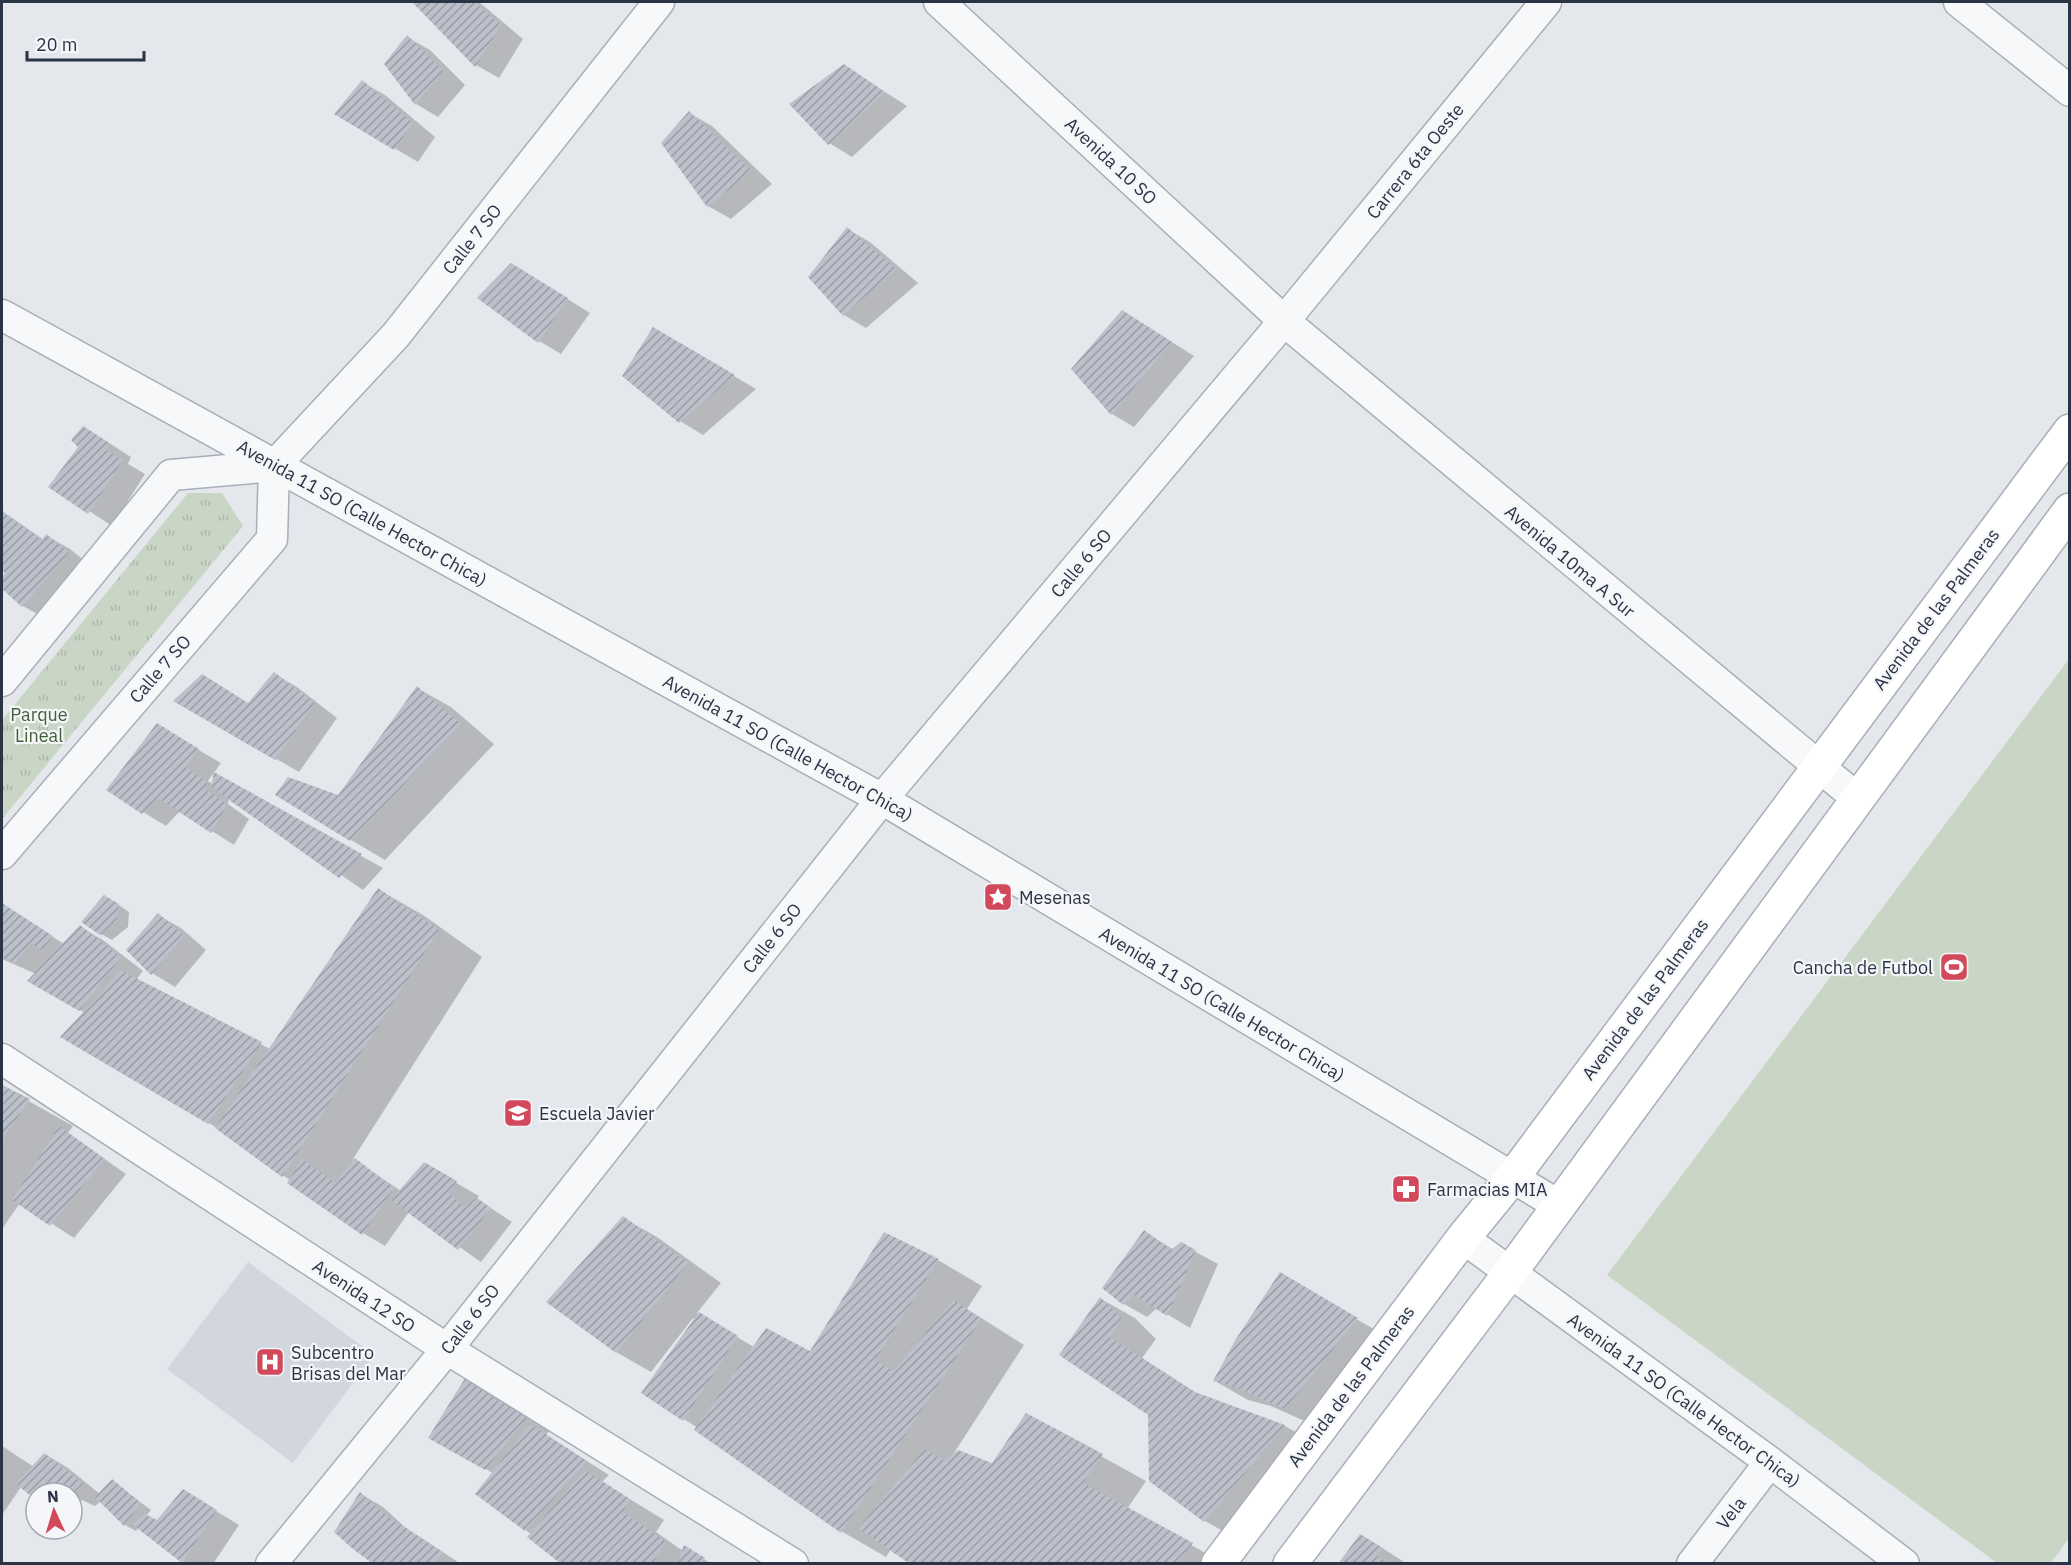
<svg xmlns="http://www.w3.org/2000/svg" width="2071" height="1565" viewBox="0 0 2071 1565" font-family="'IBM Plex Sans',sans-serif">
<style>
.built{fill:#d2d6de}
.grass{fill:url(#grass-tufts)}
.garden{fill:#c9d6c5}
.shadow{fill:#0003}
.building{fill:url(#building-hatch)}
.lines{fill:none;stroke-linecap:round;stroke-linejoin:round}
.street-casing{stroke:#a9aeb7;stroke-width:33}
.secondary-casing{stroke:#a9aeb7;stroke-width:36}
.street{stroke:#f7f8fa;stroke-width:30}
.secondary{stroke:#fff;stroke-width:33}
.labels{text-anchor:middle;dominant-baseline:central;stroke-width:4.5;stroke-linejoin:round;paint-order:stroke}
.street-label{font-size:18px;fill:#2b3445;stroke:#f4f6f9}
.park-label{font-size:18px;fill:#3f6138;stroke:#f4f6f9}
.poi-label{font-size:18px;fill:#2b3445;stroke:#f4f6f9;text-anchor:start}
</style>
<defs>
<pattern id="grass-tufts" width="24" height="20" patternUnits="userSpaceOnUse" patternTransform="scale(1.5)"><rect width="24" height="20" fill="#c9d6c5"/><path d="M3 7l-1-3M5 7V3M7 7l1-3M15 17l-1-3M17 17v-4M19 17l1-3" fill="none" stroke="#adb8ab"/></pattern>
<pattern id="building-hatch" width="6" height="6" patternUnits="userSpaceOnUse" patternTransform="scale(1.5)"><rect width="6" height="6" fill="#bbc0ca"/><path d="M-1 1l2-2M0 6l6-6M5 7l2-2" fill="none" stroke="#989da6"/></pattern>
</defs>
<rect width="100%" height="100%" fill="#e4e7ec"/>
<path class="built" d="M 248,1262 L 374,1355 L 293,1463 L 167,1369 Z"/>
<path class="grass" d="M 188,493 L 222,493 L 243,526 L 2,819 L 2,720 Z"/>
<path class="garden" d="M 2069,659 L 2069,1538 L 2051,1563 L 1997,1563 L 1607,1275 Z"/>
<path class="shadow" d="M 414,2 L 479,2 L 523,39 L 499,78 L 476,65 Z
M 407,37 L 430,50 L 465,85 L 438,117 L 416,104 Z
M 844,66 L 907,106 L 852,157 L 829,143 Z
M 362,82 L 385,95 L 435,137 L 418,162 L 336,114 Z
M 689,113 L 712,126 L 772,184 L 731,219 L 708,206 L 663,143 Z
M 847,229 L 870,242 L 918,283 L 866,328 L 844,315 Z
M 534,278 L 590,313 L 561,354 L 539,341 Z
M 1145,325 L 1194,356 L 1134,427 L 1112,414 Z
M 654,329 L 756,389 L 703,435 L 680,421 Z
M 106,441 L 131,457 L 128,464 L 145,474 L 112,526 L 51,486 Z
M 2,511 L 44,540 L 47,536 L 70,549 L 91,566 L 46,619 L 23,606 L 2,587 L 2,579 L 7,573 L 2,569 Z
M 274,674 L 297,687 L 337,718 L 299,772 L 176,701 L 249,704 Z
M 417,688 L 451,707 L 494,744 L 385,860 L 351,840 L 339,797 Z
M 180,739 L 221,763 L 208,781 L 213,784 L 215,775 L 383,868 L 363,890 L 229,798 L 228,804 L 249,819 L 234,845 L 180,811 L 166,826 L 143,812 Z
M 379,890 L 423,915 L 482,957 L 353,1159 L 401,1191 L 424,1164 L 479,1196 L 477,1199 L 512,1222 L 481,1262 L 409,1212 L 385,1246 L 363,1233 L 219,1129 L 62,1036 L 85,1013 L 29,980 L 36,974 L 2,959 L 2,905 L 64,944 L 80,927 L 103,940 L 143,971 L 136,980 L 270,1049 Z
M 116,903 L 129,912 L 128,927 L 112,940 L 101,934 Z
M 158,915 L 181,928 L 206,950 L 175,987 L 152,973 Z
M 2,1086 L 73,1126 L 68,1133 L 126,1174 L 74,1238 L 20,1203 L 2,1229 Z
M 623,1218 L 657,1237 L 721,1283 L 697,1313 L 754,1347 L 811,1353 L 884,1234 L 938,1260 L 982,1286 L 967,1309 L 1024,1345 L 952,1456 L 992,1464 L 1027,1415 L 1146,1481 L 1127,1509 L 1225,1564 L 913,1564 L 891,1549 L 886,1557 L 841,1531 L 698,1428 L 643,1393 L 695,1320 L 693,1318 L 651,1372 L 616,1352 Z
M 1145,1232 L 1174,1250 L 1181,1244 L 1218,1264 L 1190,1328 L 1157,1308 L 1147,1317 L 1124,1304 Z
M 1280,1275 L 1391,1339 L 1320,1428 L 1271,1406 L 1248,1400 L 1215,1381 Z
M 1101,1299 L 1135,1318 L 1156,1339 L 1142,1358 L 1201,1396 L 1285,1426 L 1318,1445 L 1239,1540 L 1205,1521 L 1150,1481 L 1150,1415 L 1061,1354 Z
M 468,1377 L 559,1420 L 546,1435 L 609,1475 L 602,1482 L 664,1520 L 656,1532 L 683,1551 L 684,1547 L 712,1564 L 563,1564 L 526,1530 L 493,1473 L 430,1438 Z
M 2,1446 L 34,1467 L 45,1454 L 68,1468 L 100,1494 L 112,1481 L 151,1510 L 146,1516 L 157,1522 L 183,1491 L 239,1525 L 213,1564 L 187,1564 L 138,1528 L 136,1531 L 125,1525 L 101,1501 L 95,1506 L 82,1500 L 72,1512 L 72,1493 L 36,1493 L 36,1498 L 21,1487 L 2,1515 Z
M 361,1494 L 383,1507 L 406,1528 L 461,1564 L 376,1564 Z
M 1361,1536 L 1384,1549 L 1404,1562 L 1340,1564 Z"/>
<path class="building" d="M 412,2 L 474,2 L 501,25 L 475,67 Z
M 407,35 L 443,71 L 415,105 L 384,64 Z
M 844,64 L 885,92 L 828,145 L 789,104 Z
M 362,80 L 413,123 L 394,150 L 334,114 Z
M 689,111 L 751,171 L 707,207 L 661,143 Z
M 847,227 L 896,269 L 843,316 L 808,277 Z
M 511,263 L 568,298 L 538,343 L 477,298 Z
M 1122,310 L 1172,342 L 1111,415 L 1071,369 Z
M 653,327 L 735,375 L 679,423 L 622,376 Z
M 83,426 L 108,442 L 106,450 L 123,460 L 88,514 L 48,487 L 78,447 L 71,440 Z
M 2,512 L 42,540 L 46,534 L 69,552 L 22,607 L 2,589 L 2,577 L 5,573 L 2,570 Z
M 274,672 L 315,703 L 275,760 L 173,701 L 202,674 L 248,703 Z
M 417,686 L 461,724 L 350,841 L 275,795 L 288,777 L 338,795 Z
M 157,723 L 199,749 L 186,767 L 207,782 L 206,789 L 227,805 L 211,833 L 158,798 L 142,814 L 106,790 Z
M 214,772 L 362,854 L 339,878 L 211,787 Z
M 378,888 L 439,930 L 282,1177 L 215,1128 Z
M 104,895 L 119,904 L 117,921 L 100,935 L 81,922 Z
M 2,903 L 53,936 L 42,950 L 31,943 L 15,963 L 2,957 Z
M 158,913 L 184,936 L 151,975 L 126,950 Z
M 80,925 L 121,957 L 79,1011 L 27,981 Z
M 120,970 L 262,1042 L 208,1124 L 60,1037 L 105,989 Z
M 2,1085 L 30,1099 L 2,1140 Z
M 59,1126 L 105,1159 L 50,1226 L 12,1200 Z
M 355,1158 L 394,1188 L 362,1235 L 287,1183 L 302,1159 L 335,1183 Z
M 424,1162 L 457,1181 L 449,1193 L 463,1206 L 477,1198 L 491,1208 L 458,1250 L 391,1200 Z
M 623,1216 L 688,1263 L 616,1353 L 546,1302 Z
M 1144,1230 L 1171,1250 L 1181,1242 L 1196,1250 L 1167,1316 L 1134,1295 L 1123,1305 L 1102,1288 Z
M 884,1232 L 939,1259 L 875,1360 L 893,1371 L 954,1300 L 981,1319 L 841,1533 L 694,1430 L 766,1328 L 810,1351 Z
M 1280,1272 L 1358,1318 L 1285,1409 L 1235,1387 L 1213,1381 L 1236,1339 Z
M 1100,1297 L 1123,1319 L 1109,1337 L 1195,1392 L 1285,1425 L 1204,1522 L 1149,1481 L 1148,1415 L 1059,1355 Z
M 699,1312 L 738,1336 L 683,1421 L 641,1393 Z
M 467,1375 L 537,1405 L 485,1470 L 428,1438 Z
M 1026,1413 L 1103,1454 L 1083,1483 L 1193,1543 L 1176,1564 L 910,1564 L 858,1528 L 925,1449 L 944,1461 L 958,1450 L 992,1463 Z
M 530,1424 L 587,1461 L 525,1531 L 475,1494 Z
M 44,1453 L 84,1484 L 72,1493 L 59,1488 L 54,1493 L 36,1493 L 36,1500 L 16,1484 Z
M 585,1470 L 630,1499 L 623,1512 L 666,1542 L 652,1564 L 561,1564 L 527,1537 Z
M 112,1479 L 141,1503 L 124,1526 L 95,1497 Z
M 183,1489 L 217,1510 L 182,1563 L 133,1525 L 143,1513 L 157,1520 Z
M 360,1492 L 383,1513 L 443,1552 L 433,1564 L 373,1564 L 353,1549 L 334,1532 Z
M 1360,1534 L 1383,1548 L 1376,1555 L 1389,1564 L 1338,1564 Z
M 684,1545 L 705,1558 L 701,1564 L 677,1564 Z"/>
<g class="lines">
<g class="street-casing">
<path id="street" d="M 939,2 L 1284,321 L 1858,799
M 1959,2 L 2070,91
M 2,315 L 882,799 L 1560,1206
M 2,681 L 171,475 L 274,466
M 2,854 L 272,539 L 274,466 L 396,335 L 659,2
M 2,1059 L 447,1349 L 793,1564
M 1463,1238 L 1770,1462 L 1904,1564
M 271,1564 L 447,1349 L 882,799 L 1284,321 L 1546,2
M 1692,1564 L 1770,1462"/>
</g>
<g class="secondary-casing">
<path id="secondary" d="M 1218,1564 L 1463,1238 L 1512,1178 L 2070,431
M 1290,1564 L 1509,1274 L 2070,510"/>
</g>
<use href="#street" class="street"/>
<use href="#secondary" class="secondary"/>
</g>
<defs>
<g id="sight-square" transform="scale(1.5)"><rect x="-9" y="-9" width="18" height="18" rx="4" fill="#d1495b" stroke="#f4f6f9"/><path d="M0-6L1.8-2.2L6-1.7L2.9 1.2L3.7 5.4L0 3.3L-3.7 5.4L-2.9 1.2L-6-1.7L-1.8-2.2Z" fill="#fff"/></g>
<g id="stadium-square" transform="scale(1.5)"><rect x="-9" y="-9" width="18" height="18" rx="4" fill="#d1495b" stroke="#f4f6f9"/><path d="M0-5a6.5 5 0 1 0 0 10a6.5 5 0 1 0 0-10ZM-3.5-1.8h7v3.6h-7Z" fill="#fff"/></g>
<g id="school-square" transform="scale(1.5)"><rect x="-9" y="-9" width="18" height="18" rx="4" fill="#d1495b" stroke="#f4f6f9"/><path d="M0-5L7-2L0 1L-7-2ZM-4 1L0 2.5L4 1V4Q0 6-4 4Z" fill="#fff"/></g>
<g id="pharmacy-square" transform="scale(1.5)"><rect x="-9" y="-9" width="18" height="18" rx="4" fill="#d1495b" stroke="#f4f6f9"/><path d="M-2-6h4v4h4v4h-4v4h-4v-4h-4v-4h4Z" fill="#fff"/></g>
<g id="hospital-square" transform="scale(1.5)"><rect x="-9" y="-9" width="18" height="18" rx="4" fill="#d1495b" stroke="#f4f6f9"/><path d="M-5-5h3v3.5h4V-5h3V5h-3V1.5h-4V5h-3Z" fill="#fff"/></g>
</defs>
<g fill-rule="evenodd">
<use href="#sight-square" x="998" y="897"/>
<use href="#stadium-square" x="1954" y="967"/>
<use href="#school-square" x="518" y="1113"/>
<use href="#pharmacy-square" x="1406" y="1189"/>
<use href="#hospital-square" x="270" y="1362"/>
</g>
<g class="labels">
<g class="street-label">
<text transform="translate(1111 161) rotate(43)">Avenida 10 SO</text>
<text transform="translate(1415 161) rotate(-51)">Carrera 6ta Oeste</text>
<text transform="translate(472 239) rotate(-52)">Calle 7 SO</text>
<text transform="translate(362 513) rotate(29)">Avenida 11 SO (Calle Hector Chica)</text>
<text transform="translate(1570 561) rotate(40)">Avenida 10ma A Sur</text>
<text transform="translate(1081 563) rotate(-50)">Calle 6 SO</text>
<text transform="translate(1936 609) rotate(-53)">Avenida de las Palmeras</text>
<text transform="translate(160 669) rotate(-49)">Calle 7 SO</text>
<text transform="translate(788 748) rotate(29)">Avenida 11 SO (Calle Hector Chica)</text>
<text transform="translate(772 938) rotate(-52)">Calle 6 SO</text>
<text transform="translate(1645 999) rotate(-53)">Avenida de las Palmeras</text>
<text transform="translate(1222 1004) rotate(31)">Avenida 11 SO (Calle Hector Chica)</text>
<text transform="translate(364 1296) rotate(33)">Avenida 12 SO</text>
<text transform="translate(470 1319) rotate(-52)">Calle 6 SO</text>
<text transform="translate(1351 1386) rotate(-53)">Avenida de las Palmeras</text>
<text transform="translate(1684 1400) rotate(36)">Avenida 11 SO (Calle Hector Chica)</text>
<text transform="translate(1731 1513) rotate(-52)">Vela</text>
</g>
<g class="park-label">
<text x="39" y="714">Parque<tspan x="39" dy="21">Lineal</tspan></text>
</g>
<g class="poi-label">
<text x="1019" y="897">Mesenas</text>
<text x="1933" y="967" text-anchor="end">Cancha de Futbol</text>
<text x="539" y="1113">Escuela Javier</text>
<text x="1427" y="1189">Farmacias MIA</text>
<text x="291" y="1352">Subcentro<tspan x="291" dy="21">Brisas del Mar</tspan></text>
</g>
</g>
<rect width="2071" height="1565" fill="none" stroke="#2b3445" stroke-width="6"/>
<g transform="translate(54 1511) rotate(356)"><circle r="28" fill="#f4f6f9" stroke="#a4a8b1" stroke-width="1.5"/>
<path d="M0-4.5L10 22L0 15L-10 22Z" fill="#d1495b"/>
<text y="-9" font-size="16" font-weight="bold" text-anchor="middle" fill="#2b3445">N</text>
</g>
<path d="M27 51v9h117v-9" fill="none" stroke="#2b3445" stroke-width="3"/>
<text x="36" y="51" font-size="18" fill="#2b3445" stroke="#f4f6f9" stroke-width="4.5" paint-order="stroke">20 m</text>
</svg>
